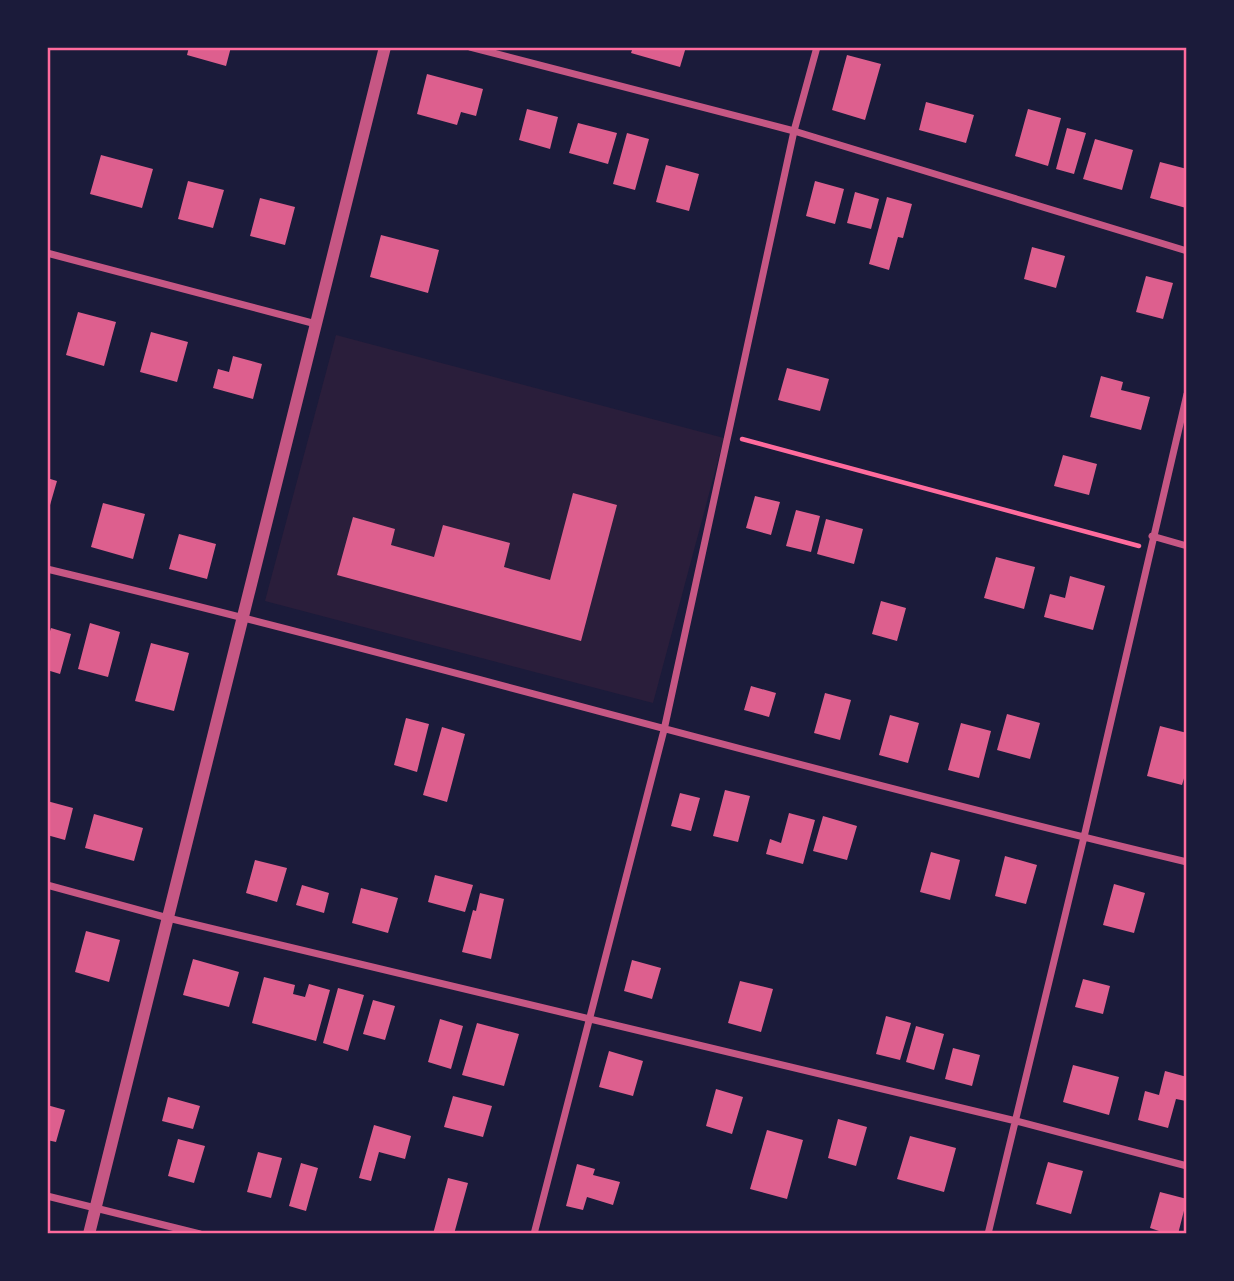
<svg xmlns="http://www.w3.org/2000/svg" width="1234" height="1281" viewBox="0 0 1234 1281" font-family="'Nunito Sans',sans-serif">
<style>
.green{fill:#2a1e3b}
.building{fill:#dd5f8e}
.lines{fill:none;stroke-linecap:round;stroke-linejoin:round}
.path{stroke:#ff6b9d;stroke-width:4.5}
.minor{stroke:#c65784;stroke-width:7}
.tertiary{stroke:#c65784;stroke-width:12}
.neatline{fill:none;stroke:#ff6b9d;stroke-width:2.5}
</style>
<rect width="100%" height="100%" fill="#1b1b3a"/>
<path class="green" d="M 336,335 L 724,438 L 653,703 L 265,601 Z"/>
<path class="building" d="M 189,47 L 231,47 L 226,66 L 187,55 Z
M 633,47 L 686,47 L 680,67 L 631,53 Z
M 847,55 L 881,64 L 865,120 L 832,110 Z
M 427,74 L 483,89 L 476,116 L 461,112 L 457,125 L 417,114 Z
M 926,102 L 974,115 L 966,143 L 919,130 Z
M 527,109 L 558,117 L 550,149 L 519,140 Z
M 1028,109 L 1061,118 L 1048,166 L 1015,156 Z
M 578,123 L 617,133 L 608,164 L 569,153 Z
M 1067,128 L 1086,133 L 1074,174 L 1056,169 Z
M 627,133 L 649,139 L 635,190 L 613,184 Z
M 1095,139 L 1133,150 L 1122,190 L 1083,179 Z
M 101,155 L 153,169 L 142,208 L 90,194 Z
M 1160,162 L 1187,169 L 1186,208 L 1150,198 Z
M 666,165 L 699,174 L 689,211 L 656,202 Z
M 188,181 L 224,190 L 213,228 L 178,219 Z
M 815,181 L 844,189 L 835,224 L 806,216 Z
M 855,192 L 879,199 L 871,229 L 847,223 Z
M 887,197 L 912,204 L 903,238 L 898,237 L 889,270 L 869,264 Z
M 260,198 L 295,207 L 285,245 L 250,236 Z
M 381,235 L 439,250 L 428,293 L 370,277 Z
M 1032,247 L 1065,256 L 1056,288 L 1024,279 Z
M 1146,276 L 1173,283 L 1163,319 L 1136,312 Z
M 78,312 L 116,322 L 104,366 L 66,355 Z
M 151,332 L 188,342 L 177,382 L 140,372 Z
M 233,356 L 262,364 L 253,399 L 213,388 L 218,369 L 229,372 Z
M 787,368 L 829,379 L 820,411 L 778,400 Z
M 1101,376 L 1123,382 L 1121,390 L 1150,397 L 1141,430 L 1090,417 Z
M 1063,455 L 1097,464 L 1089,495 L 1054,486 Z
M 47,478 L 57,481 L 48,512 L 47,512 Z
M 573,493 L 617,505 L 581,641 L 337,575 L 353,517 L 395,529 L 391,545 L 434,557 L 443,525 L 510,543 L 504,567 L 550,580 Z
M 755,496 L 780,502 L 771,535 L 746,528 Z
M 103,503 L 145,514 L 133,559 L 91,547 Z
M 796,510 L 820,516 L 811,552 L 786,546 Z
M 826,519 L 863,529 L 854,564 L 817,554 Z
M 179,534 L 216,544 L 207,579 L 169,569 Z
M 996,557 L 1035,567 L 1024,609 L 984,598 Z
M 1070,576 L 1105,586 L 1093,630 L 1044,617 L 1050,594 L 1065,598 Z
M 881,601 L 906,608 L 897,641 L 872,634 Z
M 90,623 L 120,632 L 108,677 L 78,669 Z
M 51,628 L 71,634 L 60,674 L 47,670 L 47,641 Z
M 151,643 L 189,653 L 174,711 L 135,701 Z
M 751,686 L 776,693 L 769,717 L 744,710 Z
M 825,693 L 851,700 L 840,740 L 814,733 Z
M 1007,714 L 1040,723 L 1030,759 L 997,750 Z
M 890,715 L 919,723 L 908,763 L 879,755 Z
M 406,718 L 429,724 L 417,772 L 394,765 Z
M 961,723 L 991,731 L 979,778 L 948,770 Z
M 1160,726 L 1187,733 L 1187,768 L 1182,785 L 1147,776 Z
M 442,727 L 465,734 L 447,802 L 423,795 Z
M 725,790 L 750,796 L 738,842 L 713,836 Z
M 680,793 L 700,798 L 691,831 L 671,826 Z
M 47,801 L 73,808 L 65,840 L 47,835 Z
M 789,813 L 815,820 L 803,864 L 766,854 L 770,839 L 781,843 Z
M 94,814 L 143,828 L 134,861 L 85,848 Z
M 823,816 L 857,826 L 847,860 L 813,851 Z
M 931,852 L 960,860 L 950,900 L 920,892 Z
M 1005,856 L 1037,865 L 1026,904 L 995,896 Z
M 255,860 L 287,868 L 277,902 L 246,893 Z
M 435,875 L 473,885 L 465,912 L 428,902 Z
M 1114,884 L 1145,893 L 1134,933 L 1103,925 Z
M 302,885 L 329,893 L 324,913 L 296,905 Z
M 361,888 L 398,898 L 388,933 L 352,923 Z
M 480,893 L 504,899 L 491,959 L 462,952 L 473,910 L 476,911 Z
M 86,931 L 120,940 L 109,982 L 75,972 Z
M 193,959 L 239,972 L 229,1007 L 183,995 Z
M 632,960 L 661,968 L 652,999 L 624,991 Z
M 264,977 L 295,985 L 293,994 L 305,997 L 309,984 L 330,990 L 316,1041 L 252,1023 Z
M 1083,979 L 1110,986 L 1103,1014 L 1075,1007 Z
M 740,981 L 773,989 L 761,1032 L 728,1023 Z
M 338,988 L 364,995 L 348,1051 L 323,1043 Z
M 373,1000 L 395,1006 L 385,1040 L 363,1034 Z
M 886,1016 L 911,1023 L 900,1060 L 876,1054 Z
M 440,1019 L 463,1026 L 451,1069 L 428,1062 Z
M 477,1023 L 519,1034 L 504,1086 L 462,1075 Z
M 916,1026 L 944,1034 L 934,1070 L 906,1062 Z
M 953,1048 L 980,1055 L 972,1086 L 945,1079 Z
M 609,1051 L 643,1061 L 633,1096 L 599,1087 Z
M 1073,1065 L 1119,1077 L 1109,1115 L 1063,1102 Z
M 1165,1071 L 1187,1077 L 1186,1101 L 1176,1099 L 1168,1128 L 1138,1120 L 1145,1091 L 1159,1095 Z
M 716,1089 L 743,1097 L 732,1134 L 706,1126 Z
M 453,1096 L 492,1106 L 483,1137 L 444,1127 Z
M 168,1097 L 200,1106 L 193,1129 L 162,1121 Z
M 47,1105 L 65,1110 L 56,1142 L 47,1140 Z
M 838,1119 L 867,1127 L 856,1166 L 828,1158 Z
M 374,1125 L 411,1136 L 405,1159 L 379,1152 L 371,1181 L 359,1178 Z
M 767,1130 L 803,1140 L 787,1199 L 750,1189 Z
M 910,1136 L 956,1148 L 944,1192 L 897,1179 Z
M 178,1139 L 205,1146 L 194,1183 L 168,1176 Z
M 258,1152 L 282,1158 L 271,1198 L 247,1192 Z
M 1048,1162 L 1083,1171 L 1071,1214 L 1036,1204 Z
M 301,1163 L 318,1168 L 306,1211 L 289,1206 Z
M 577,1164 L 595,1169 L 593,1175 L 620,1182 L 613,1205 L 587,1197 L 583,1210 L 566,1206 Z
M 448,1178 L 468,1183 L 454,1234 L 433,1234 Z
M 1160,1192 L 1187,1199 L 1178,1234 L 1168,1234 L 1150,1228 Z"/>
<g class="lines">
<path class="path" d="M 742,439 L 1139,546"/>
<path class="minor" d="M 470,47 L 794,131 L 1187,251
M 47,253 L 316,324
M 1152,536 L 1187,546
M 47,569 C 428,661 805,771 1187,862
M 47,885 L 168,918 L 1016,1121 L 1187,1166
M 47,1196 L 200,1234
M 534,1234 L 664,730 L 794,131 L 817,47
M 988,1234 L 1084,837 L 1187,394"/>
<path class="tertiary" d="M 89,1234 L 385,47"/>
</g>
<rect width="1234" height="1281" fill="none" stroke="#1b1b3a" stroke-width="98"/>
<rect x="49" y="49" width="1136" height="1183" class="neatline"/>
</svg>
